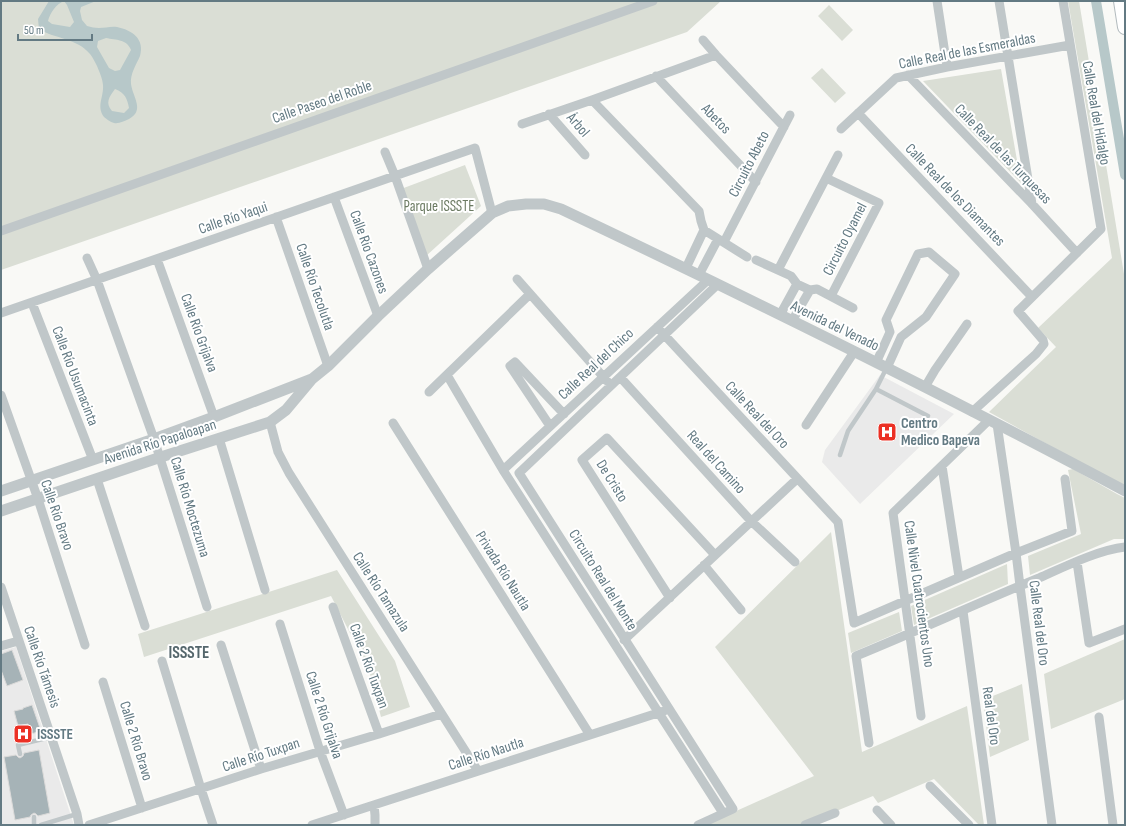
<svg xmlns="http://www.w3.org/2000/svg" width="1126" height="826" viewBox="0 0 1126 826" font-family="'Sofia Sans Condensed',sans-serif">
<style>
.built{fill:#eaeaea}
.green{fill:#daded5}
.water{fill:#b7c8c9;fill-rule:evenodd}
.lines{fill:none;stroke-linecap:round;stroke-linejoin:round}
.canal{stroke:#b7c8c9;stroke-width:10}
.building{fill:#a6b3b7;stroke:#dbdad9}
.primary-casing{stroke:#b3bbbe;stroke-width:16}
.service{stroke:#c0c7c9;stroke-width:4.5}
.minor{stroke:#c0c7c9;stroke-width:9}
.tertiary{stroke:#c0c7c9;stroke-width:11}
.primary{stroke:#fff;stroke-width:14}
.labels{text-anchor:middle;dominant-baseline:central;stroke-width:4;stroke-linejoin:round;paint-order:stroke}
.street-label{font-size:15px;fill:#637a83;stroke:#fff}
.park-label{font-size:15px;fill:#6b7a62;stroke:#fff}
.poi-label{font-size:15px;font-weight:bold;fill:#637a83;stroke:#fff;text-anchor:start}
.quarter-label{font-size:17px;font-weight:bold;fill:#55676d;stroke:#fff}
</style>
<rect width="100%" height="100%" fill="#f9f9f6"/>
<path class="built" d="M 880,375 L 954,414 L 860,504 L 822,462 L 825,450 Z
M 16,647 L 74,825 L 1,825 L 1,651 Z"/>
<path class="green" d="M 1,1 L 721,1 L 687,32 L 1,270 Z
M 1068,1 L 1079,1 L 1125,280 L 1125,487 L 989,412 L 1056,347 L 1038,328 L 1112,258 Z
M 829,5 L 853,30 L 842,41 L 818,16 Z
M 822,68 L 846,93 L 835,103 L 811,78 Z
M 1001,69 L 1021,183 L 923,81 Z
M 465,165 L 481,206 L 426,256 L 401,189 Z
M 1073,469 L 1117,494 L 1125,498 L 1125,539 L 1114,539 L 1030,575 L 1028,556 L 1081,534 L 1068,470 Z
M 831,532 L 862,752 L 967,706 L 984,825 L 979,825 L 934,779 L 878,803 L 873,796 L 802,825 L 705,825 L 814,776 L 715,647 Z
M 1007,564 L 1008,584 L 914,625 L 911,606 Z
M 337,570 L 395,661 L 410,707 L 381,717 L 369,670 L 331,596 L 144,657 L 138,634 Z
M 899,612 L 902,631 L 851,653 L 848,633 Z
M 1125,639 L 1125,699 L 1051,729 L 1044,674 Z
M 1022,684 L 1029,740 L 990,757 L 983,700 Z"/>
<path class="water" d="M 49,1 L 96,1 L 81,7 L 80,11 L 82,20 L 87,26 C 91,27 95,28 99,28 C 105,28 111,26 117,27 C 132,30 145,39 140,56 C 136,65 130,74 131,84 C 133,98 145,110 129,119 C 124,121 119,124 114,123 C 110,122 107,119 104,117 C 96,106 104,97 103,85 C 103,78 95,60 90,54 C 77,38 55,39 39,29 L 38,19 ZM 64,1 L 67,5 L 74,22 L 70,27 L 52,24 L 48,21 C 50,13 56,4 64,1 ZM 106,38 C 116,40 127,39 131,50 L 120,70 L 115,71 L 109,68 L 97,47 L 98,41 ZM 115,89 C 125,93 127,98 129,108 L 124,113 L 112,111 C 105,103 109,97 115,89 Z"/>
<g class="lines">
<path class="canal" d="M 1096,1 L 1125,175"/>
</g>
<path class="building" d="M 12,650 L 23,680 L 7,686 L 1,670 L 1,654 Z
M 32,705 L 41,731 L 31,734 L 28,724 L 18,726 L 14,711 L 23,709 L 23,708 Z
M 39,750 L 50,813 L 38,816 L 36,814 L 34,813 L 31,815 L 30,817 L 15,820 L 4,757 L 16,755 L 18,757 L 20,758 L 23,756 L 24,753 Z"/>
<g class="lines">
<g class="primary-casing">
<path id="primary" d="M 1121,1 L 1125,27"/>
</g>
<path class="service" d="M 876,389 L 928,416
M 840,455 L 848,431 L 876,389 L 886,369
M 20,754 L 18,745 L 51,737
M 34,817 L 34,825
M 41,825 L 77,814"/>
<path class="minor" d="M 937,1 L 947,67
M 999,1 L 1032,204
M 703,40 L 716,55 L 784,127
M 908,75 L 1032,204 L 1077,253
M 656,76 L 756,182
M 592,100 L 699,211 L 701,221 L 704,230 L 747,257
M 858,113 L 1032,297
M 549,114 L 585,155
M 522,124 L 592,100 L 716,55
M 841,129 L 896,78 L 947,67 L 1070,45
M 385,152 L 395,176 L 428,269
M 826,178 L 879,203 L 831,296
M 334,197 L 378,316
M 276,217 L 328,366
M 1,231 L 653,1
M 724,242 L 790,115
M 87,258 L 97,280 L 154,439 L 207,607
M 157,259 L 214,417
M 756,260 L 791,276 L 797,284 L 810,290 L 817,289 L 853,308
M 686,268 L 704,230
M 778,270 L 838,155
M 699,275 L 718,239
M 517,279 L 607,381
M 32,303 L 93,460
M 1,313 L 475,148 L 492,213
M 780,315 L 797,284
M 792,321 L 810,290
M 657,327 L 838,522 L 854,623 L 1016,553 L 1072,531 L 1065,479
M 876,363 L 890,332 L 886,320 L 918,254 L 929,252 L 955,274 L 926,317 L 901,337 L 887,368
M 447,375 L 503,470 L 723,813
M 620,377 L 751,521 L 795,562
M 925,387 L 935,370 L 967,324
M 429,392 L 530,294
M 1,395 L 38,499 L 85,645
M 972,412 L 1036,354 L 1044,344 L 1043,340 L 1018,311 L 1101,229 L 1063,1
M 270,422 L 278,452 L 289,473 L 478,771
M 393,423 L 590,735
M 997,424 L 1016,553 L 1020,586 L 1052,825
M 806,425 L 854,352
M 550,426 L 510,366 L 515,362 L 564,414
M 219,438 L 265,590
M 942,466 L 959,577
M 503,470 L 708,280
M 97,479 L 145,626
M 1077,562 L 1089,643 L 1125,629
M 704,565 L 741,610
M 1,587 L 77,814 L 79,825
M 670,598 L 582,460 L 607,438 L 715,555
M 333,607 L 379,734
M 963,611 L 992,825
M 280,624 L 320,751 L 344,815
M 624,640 L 797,479
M 221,645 L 261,769
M 1,646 L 18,641
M 162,661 L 201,789 L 213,825
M 103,682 L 142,808
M 921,716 L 893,513 L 989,420
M 1099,717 L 1113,825
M 869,743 L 856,656 C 917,631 978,603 1039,578 C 1064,567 1098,550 1125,547
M 930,786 L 969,825
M 374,805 L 375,815 L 375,825
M 877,810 L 891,825
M 89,825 L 261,769 L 379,734 L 441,714
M 312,825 L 664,711
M 698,825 L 733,809 L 519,473 L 718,284
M 805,825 L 835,813"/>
<path class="tertiary" d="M 1,491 L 154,439 L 214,417 L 312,379
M 1,511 L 161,457 L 270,422 L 286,410 L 312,379 L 328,366 L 378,316 L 428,269 L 492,213 L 508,206 L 526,204 L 544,204 L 561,209 C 751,299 940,392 1125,491"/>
<use href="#primary" class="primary"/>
</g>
<defs>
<g id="hospital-square" transform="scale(1)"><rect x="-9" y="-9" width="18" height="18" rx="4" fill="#eb3025" stroke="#fff"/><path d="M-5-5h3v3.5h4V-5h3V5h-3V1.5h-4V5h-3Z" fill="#fff"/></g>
</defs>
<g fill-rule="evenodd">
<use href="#hospital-square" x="887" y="432"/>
<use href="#hospital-square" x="23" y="734"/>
</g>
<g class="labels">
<g class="street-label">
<text transform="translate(967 51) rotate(-11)">Calle Real de las Esmeraldas</text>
<text transform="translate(322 102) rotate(-19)">Calle Paseo del Roble</text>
<text transform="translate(1096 113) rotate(80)">Calle Real del Hidalgo</text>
<text transform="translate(716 119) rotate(46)">Abetos</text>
<text transform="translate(578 125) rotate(49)">Árbol</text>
<text transform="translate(1003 154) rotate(46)">Calle Real de las Turquesas</text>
<text transform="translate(749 164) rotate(-63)">Circuito Abeto</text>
<text transform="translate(955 195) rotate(46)">Calle Real de los Diamantes</text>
<text transform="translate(233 218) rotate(-19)">Calle Río Yaqui</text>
<text transform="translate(845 239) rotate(-63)">Circuito Oyamel</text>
<text transform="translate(369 252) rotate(70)">Calle Río Cazones</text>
<text transform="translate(315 287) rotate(71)">Calle Río Tecolutla</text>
<text transform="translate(835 326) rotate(26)">Avenida del Venado</text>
<text transform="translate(199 333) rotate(70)">Calle Río Grijalva</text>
<text transform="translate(596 364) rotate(-43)">Calle Real del Chico</text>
<text transform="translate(75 376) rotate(69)">Calle Río Usumacinta</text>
<text transform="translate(757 415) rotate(47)">Calle Real del Oro</text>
<text transform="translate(160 442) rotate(-18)">Avenida Río Papaloapan</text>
<text transform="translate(716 462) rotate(48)">Real del Camino</text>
<text transform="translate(612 481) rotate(58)">De Cristo</text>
<text transform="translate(190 507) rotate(73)">Calle Río Moctezuma</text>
<text transform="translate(57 515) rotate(71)">Calle Río Bravo</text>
<text transform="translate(503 571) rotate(58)">Privada Río Nautla</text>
<text transform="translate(603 580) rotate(58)">Circuito Real del Monte</text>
<text transform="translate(381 592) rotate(57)">Calle Río Tamazula</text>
<text transform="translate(919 594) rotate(82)">Calle Nivel Cuatrocientos Uno</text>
<text transform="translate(1039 623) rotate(83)">Calle Real del Oro</text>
<text transform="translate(369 666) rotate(70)">Calle 2 Río Tuxpan</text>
<text transform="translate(42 667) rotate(71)">Calle Río Támesis</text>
<text transform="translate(324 715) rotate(72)">Calle 2 Río Grijalva</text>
<text transform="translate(991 716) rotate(82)">Real del Oro</text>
<text transform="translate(136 741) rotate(73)">Calle 2 Río Bravo</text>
<text transform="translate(486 754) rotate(-18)">Calle Río Nautla</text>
<text transform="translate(261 755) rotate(-18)">Calle Río Tuxpan</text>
</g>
<g class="park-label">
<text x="439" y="206">Parque ISSSTE</text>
</g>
<g class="poi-label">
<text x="901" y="423">Centro<tspan x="901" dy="17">Medico Bapeva</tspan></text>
<text x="37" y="734">ISSSTE</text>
</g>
<g class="quarter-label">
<text x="189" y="653">ISSSTE</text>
</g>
</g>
<rect width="1126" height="826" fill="none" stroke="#637a83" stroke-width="4"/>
<path d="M18 34v6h74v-6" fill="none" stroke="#637a83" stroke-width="2"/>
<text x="24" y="34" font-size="12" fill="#637a83" stroke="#ffffff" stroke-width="3" paint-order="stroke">50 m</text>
</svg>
